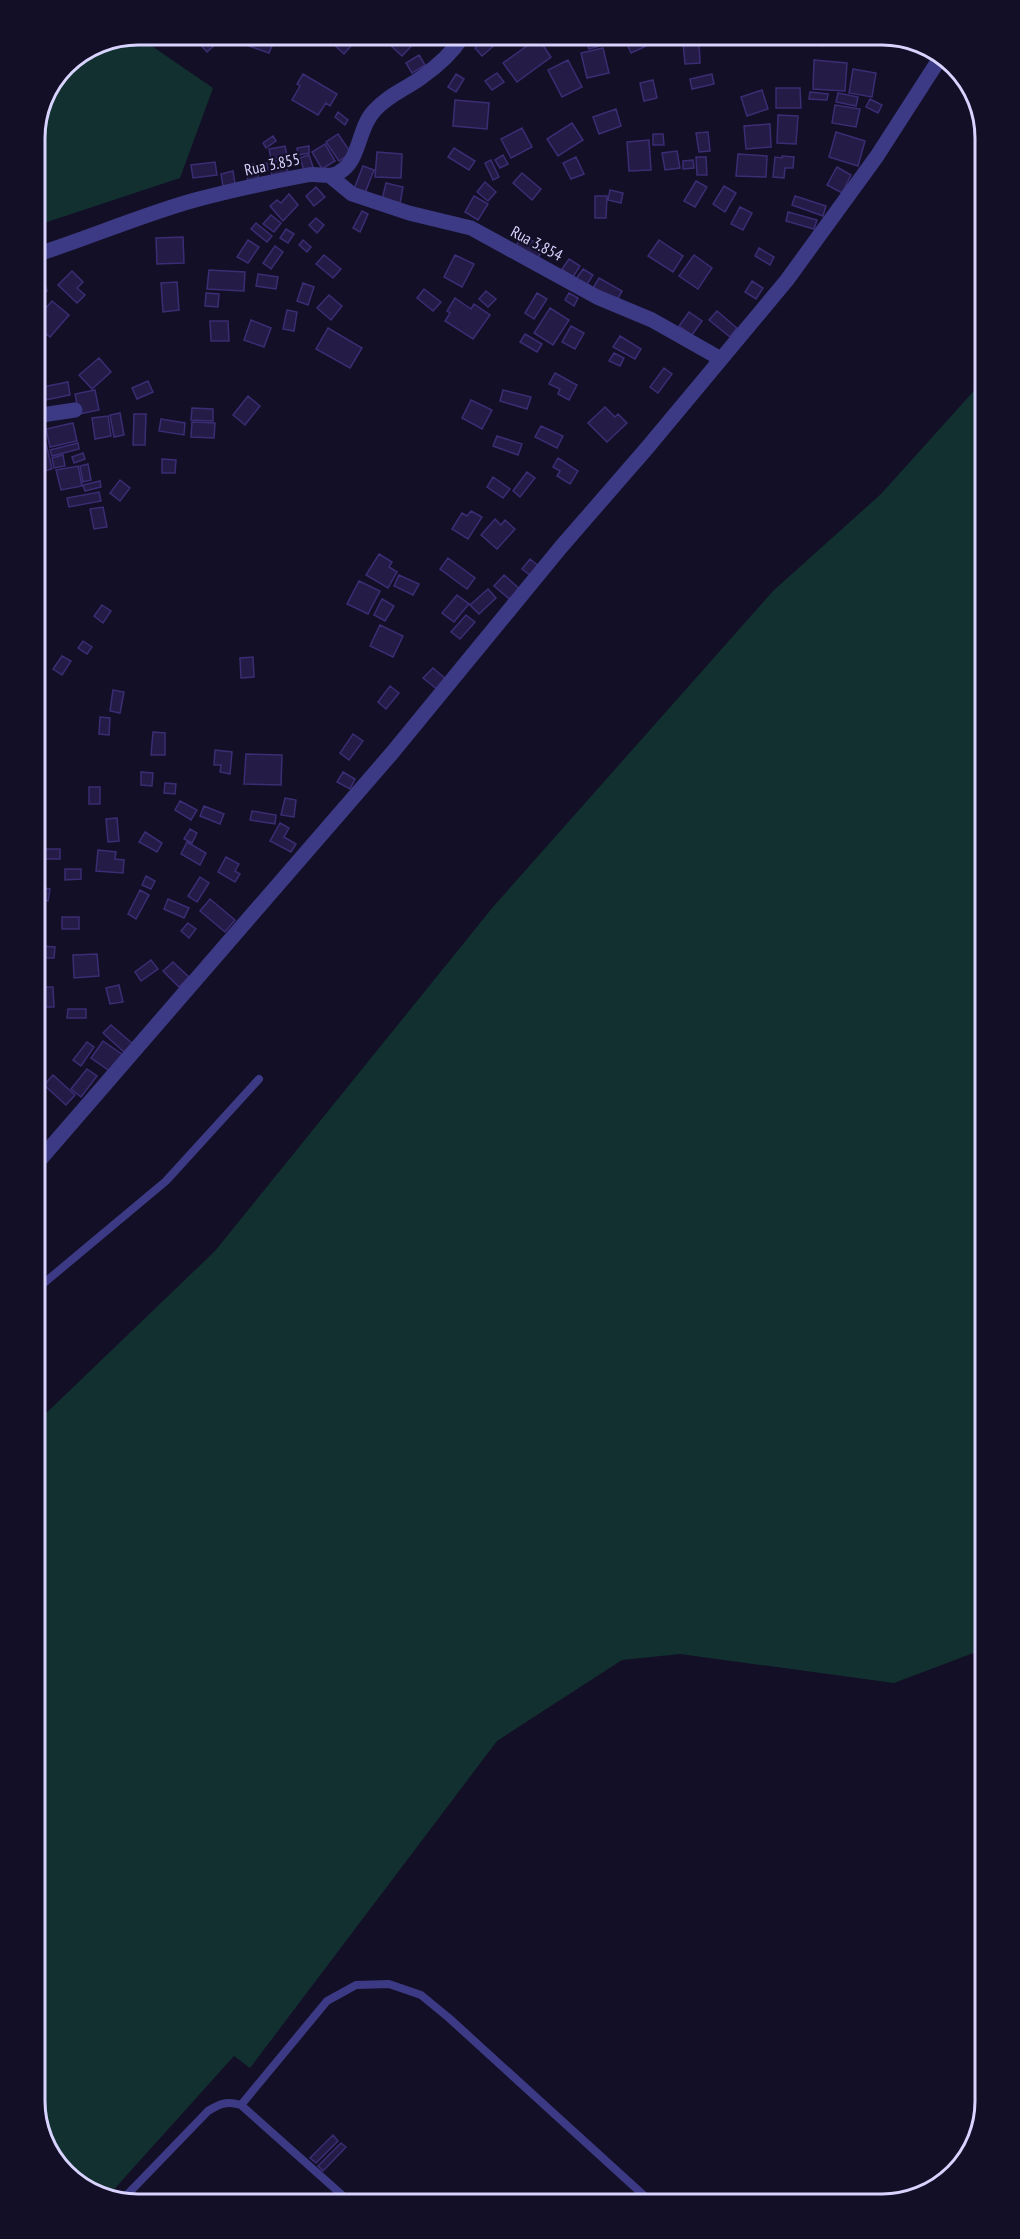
<svg xmlns="http://www.w3.org/2000/svg" width="1020" height="2239" viewBox="0 0 1020 2239" font-family="'PT Sans Narrow',sans-serif">
<style>
.green{fill:#12302f}
.building{fill:#241b47;stroke:#3b2d73;stroke-width:1.5}
.lines{fill:none;stroke-linecap:round;stroke-linejoin:round}
.service{stroke:#3d3a85;stroke-width:8}
.minor{stroke:#3d3a85;stroke-width:15}
.labels{text-anchor:middle;dominant-baseline:central;stroke-width:4.5;stroke-linejoin:round;paint-order:stroke}
.street-label{font-size:16px;fill:#d9d4ff;stroke:#130f26}
.rim{fill:none;stroke:#d9d4ff;stroke-width:3}
</style>
<rect width="100%" height="100%" fill="#130f26"/>
<path class="green" d="M 99,42 L 146,42 L 213,88 L 180,178 L 35,226 L 35,132 L 65,65 Z
M 981,383 L 984,1649 L 894,1683 L 680,1654 L 622,1660 L 497,1741 L 250,2068 L 234,2056 L 108,2196 L 75,2183 L 40,2135 L 38,1421 L 215,1251 L 493,907 L 773,591 L 881,494 Z"/>
<path class="building" d="M 818,35 L 836,35 L 838,39 L 822,46 Z
M 881,35 L 889,35 L 904,40 L 904,44 L 881,43 Z
M 770,36 L 786,36 L 786,40 L 770,40 Z
M 604,37 L 606,44 L 589,49 L 586,40 Z
M 624,37 L 650,37 L 653,43 L 631,53 Z
M 538,38 L 551,57 L 517,82 L 503,63 Z
M 391,39 L 418,39 L 402,56 L 388,43 Z
M 485,39 L 493,39 L 497,43 L 482,56 L 475,48 Z
M 329,40 L 356,40 L 344,54 Z
M 203,41 L 216,41 L 217,43 L 207,52 L 200,44 Z
M 248,41 L 274,41 L 269,53 L 246,45 Z
M 699,42 L 700,63 L 685,64 L 683,43 Z
M 603,48 L 609,73 L 587,78 L 581,53 Z
M 419,55 L 425,65 L 412,73 L 406,63 Z
M 568,60 L 582,87 L 562,97 L 548,70 Z
M 814,60 L 847,63 L 845,91 L 813,89 Z
M 853,69 L 876,73 L 872,97 L 849,93 Z
M 497,73 L 504,82 L 492,90 L 485,81 Z
M 303,74 L 337,94 L 330,106 L 326,103 L 318,115 L 292,100 L 300,86 L 297,84 Z
M 456,74 L 464,79 L 456,92 L 448,87 Z
M 712,74 L 714,84 L 692,89 L 690,79 Z
M 653,80 L 657,98 L 644,101 L 640,83 Z
M 776,88 L 800,88 L 801,108 L 776,108 Z
M 762,90 L 768,109 L 747,116 L 741,97 Z
M 810,92 L 828,94 L 827,100 L 809,99 Z
M 838,93 L 858,97 L 856,106 L 836,102 Z
M 870,99 L 882,105 L 878,113 L 866,107 Z
M 455,100 L 489,103 L 487,129 L 453,126 Z
M 835,105 L 860,109 L 856,127 L 832,123 Z
M 616,109 L 621,126 L 599,134 L 593,117 Z
M 338,112 L 348,120 L 345,125 L 335,117 Z
M 778,115 L 798,116 L 796,144 L 777,143 Z
M 572,123 L 583,140 L 558,156 L 547,139 Z
M 770,124 L 771,147 L 746,149 L 744,126 Z
M 522,128 L 532,147 L 511,158 L 501,139 Z
M 708,132 L 710,151 L 699,152 L 696,133 Z
M 836,132 L 865,141 L 858,166 L 829,157 Z
M 338,134 L 351,153 L 339,161 L 326,142 Z
M 653,134 L 663,134 L 664,145 L 653,145 Z
M 273,136 L 276,141 L 266,148 L 263,143 Z
M 649,140 L 651,170 L 629,171 L 627,142 Z
M 325,144 L 335,161 L 322,169 L 312,152 Z
M 285,146 L 287,156 L 271,159 L 269,149 Z
M 309,146 L 309,153 L 298,155 L 297,148 Z
M 454,148 L 475,161 L 469,170 L 448,157 Z
M 677,151 L 680,168 L 665,170 L 662,153 Z
M 377,152 L 402,154 L 401,178 L 375,177 Z
M 738,154 L 767,156 L 766,177 L 736,176 Z
M 309,155 L 314,170 L 305,173 L 300,158 Z
M 503,155 L 508,164 L 500,168 L 495,160 Z
M 782,156 L 794,157 L 793,168 L 785,168 L 784,178 L 773,177 L 775,157 L 782,158 Z
M 576,157 L 584,174 L 571,179 L 563,163 Z
M 696,157 L 706,157 L 707,175 L 697,175 Z
M 287,160 L 288,176 L 272,177 L 270,161 Z
M 491,160 L 499,177 L 493,180 L 485,163 Z
M 693,160 L 694,168 L 683,169 L 683,161 Z
M 215,162 L 217,175 L 193,178 L 191,165 Z
M 267,163 L 268,170 L 258,171 L 259,183 L 248,184 L 246,165 Z
M 363,166 L 374,170 L 365,193 L 354,189 Z
M 837,167 L 851,175 L 842,193 L 827,185 Z
M 233,171 L 235,184 L 223,186 L 221,174 Z
M 522,173 L 541,189 L 532,200 L 513,183 Z
M 696,181 L 707,187 L 695,207 L 684,201 Z
M 485,182 L 496,192 L 488,201 L 477,192 Z
M 386,183 L 403,187 L 400,204 L 382,200 Z
M 724,186 L 736,193 L 725,212 L 713,204 Z
M 316,187 L 325,197 L 314,206 L 306,196 Z
M 610,190 L 623,193 L 621,203 L 608,200 Z
M 289,194 L 298,205 L 283,221 L 270,206 L 277,200 L 281,203 Z
M 474,196 L 488,204 L 478,220 L 465,212 Z
M 595,196 L 607,196 L 606,218 L 595,218 Z
M 795,196 L 826,206 L 823,216 L 792,205 Z
M 740,207 L 752,213 L 743,230 L 731,224 Z
M 362,211 L 368,214 L 360,232 L 353,228 Z
M 788,212 L 817,220 L 814,229 L 786,221 Z
M 271,215 L 281,223 L 274,232 L 263,224 Z
M 316,218 L 324,225 L 317,233 L 309,225 Z
M 256,223 L 272,236 L 267,242 L 251,229 Z
M 286,229 L 294,234 L 288,243 L 280,238 Z
M 522,235 L 544,247 L 538,258 L 516,246 Z
M 183,237 L 184,263 L 157,264 L 156,238 Z
M 248,240 L 259,247 L 248,263 L 237,257 Z
M 303,240 L 311,247 L 307,252 L 299,245 Z
M 659,240 L 683,256 L 673,272 L 648,256 Z
M 275,246 L 283,252 L 271,269 L 263,263 Z
M 759,248 L 774,257 L 770,265 L 755,256 Z
M 324,255 L 341,269 L 333,278 L 316,264 Z
M 455,255 L 474,264 L 462,287 L 444,277 Z
M 694,255 L 712,268 L 698,289 L 679,276 Z
M 569,259 L 580,266 L 573,277 L 562,269 Z
M 583,269 L 593,275 L 586,286 L 576,279 Z
M 209,270 L 245,272 L 244,291 L 207,289 Z
M 72,271 L 83,282 L 77,288 L 85,295 L 77,303 L 58,285 Z
M 42,274 L 47,291 L 35,295 L 35,276 Z
M 258,274 L 278,277 L 276,289 L 256,286 Z
M 599,278 L 622,291 L 616,302 L 593,288 Z
M 752,281 L 763,288 L 756,299 L 745,292 Z
M 177,282 L 179,310 L 163,312 L 161,283 Z
M 303,283 L 314,287 L 308,305 L 297,301 Z
M 424,289 L 441,302 L 433,311 L 417,298 Z
M 486,291 L 496,299 L 488,307 L 479,299 Z
M 206,293 L 219,294 L 218,307 L 205,306 Z
M 537,293 L 547,299 L 534,319 L 525,313 Z
M 569,293 L 578,298 L 574,306 L 565,300 Z
M 329,295 L 342,306 L 331,320 L 317,308 Z
M 455,298 L 471,309 L 474,304 L 490,315 L 473,339 L 445,321 L 450,313 L 447,311 Z
M 52,301 L 69,315 L 50,337 L 35,325 L 35,320 Z
M 550,308 L 569,320 L 553,345 L 534,333 Z
M 287,310 L 297,312 L 294,331 L 283,329 Z
M 717,311 L 737,328 L 730,337 L 709,320 Z
M 689,312 L 702,321 L 692,335 L 679,326 Z
M 251,320 L 271,328 L 264,347 L 244,340 Z
M 210,321 L 228,321 L 229,341 L 211,341 Z
M 571,326 L 584,333 L 575,349 L 562,342 Z
M 328,328 L 362,348 L 350,368 L 316,349 Z
M 525,334 L 542,344 L 537,352 L 520,342 Z
M 620,336 L 641,349 L 635,359 L 613,347 Z
M 614,353 L 624,358 L 620,366 L 609,361 Z
M 99,358 L 111,372 L 92,389 L 79,375 Z
M 664,368 L 672,374 L 658,393 L 650,387 Z
M 555,373 L 577,385 L 569,400 L 558,394 L 560,389 L 549,384 Z
M 148,381 L 153,392 L 137,399 L 132,388 Z
M 68,382 L 70,395 L 40,401 L 37,388 Z
M 95,390 L 99,410 L 79,414 L 75,394 Z
M 503,390 L 531,397 L 527,409 L 500,401 Z
M 248,396 L 260,406 L 245,425 L 233,415 Z
M 471,400 L 492,410 L 482,429 L 462,418 Z
M 605,407 L 615,417 L 618,414 L 627,423 L 607,442 L 588,423 Z
M 192,408 L 213,409 L 213,421 L 191,420 Z
M 120,413 L 124,435 L 114,437 L 110,415 Z
M 134,414 L 146,414 L 145,445 L 133,445 Z
M 108,416 L 111,436 L 95,439 L 92,418 Z
M 161,419 L 185,423 L 184,435 L 159,431 Z
M 192,422 L 215,423 L 214,438 L 191,437 Z
M 73,423 L 77,441 L 50,447 L 46,429 Z
M 541,426 L 563,436 L 557,448 L 535,437 Z
M 497,436 L 522,444 L 518,455 L 493,446 Z
M 46,443 L 52,469 L 36,473 L 36,446 Z
M 78,443 L 79,449 L 52,456 L 50,450 Z
M 83,453 L 85,459 L 74,463 L 72,457 Z
M 63,455 L 65,466 L 54,468 L 52,458 Z
M 558,458 L 578,471 L 570,484 L 557,476 L 560,471 L 553,467 Z
M 162,459 L 176,460 L 175,473 L 162,473 Z
M 88,464 L 91,480 L 83,482 L 80,466 Z
M 78,466 L 82,486 L 61,490 L 56,470 Z
M 527,472 L 535,478 L 520,497 L 513,491 Z
M 493,477 L 510,489 L 503,498 L 487,487 Z
M 120,480 L 130,488 L 120,501 L 110,493 Z
M 100,481 L 101,487 L 85,491 L 83,485 Z
M 99,492 L 101,501 L 69,507 L 67,498 Z
M 103,507 L 107,527 L 94,529 L 90,509 Z
M 471,511 L 482,517 L 468,539 L 452,529 L 462,513 L 467,516 Z
M 495,519 L 501,525 L 505,520 L 515,529 L 497,549 L 481,535 Z
M 379,554 L 392,562 L 389,567 L 397,572 L 388,588 L 366,575 Z
M 448,558 L 475,578 L 467,589 L 440,569 Z
M 530,559 L 540,567 L 532,577 L 522,569 Z
M 399,575 L 419,584 L 413,595 L 394,586 Z
M 504,575 L 522,591 L 513,602 L 494,586 Z
M 359,581 L 380,591 L 368,614 L 347,604 Z
M 488,589 L 496,598 L 479,614 L 470,605 Z
M 457,595 L 469,604 L 454,622 L 442,613 Z
M 382,599 L 394,606 L 385,621 L 374,615 Z
M 102,605 L 111,611 L 103,623 L 94,616 Z
M 466,615 L 475,622 L 460,639 L 451,632 Z
M 380,625 L 403,636 L 393,657 L 370,646 Z
M 83,641 L 92,647 L 87,654 L 78,648 Z
M 62,656 L 71,661 L 62,675 L 53,669 Z
M 253,657 L 254,677 L 241,678 L 240,658 Z
M 433,668 L 447,680 L 438,690 L 423,678 Z
M 390,686 L 399,693 L 386,709 L 378,702 Z
M 113,690 L 124,692 L 120,713 L 110,711 Z
M 100,717 L 110,718 L 109,735 L 99,734 Z
M 153,732 L 165,733 L 165,755 L 151,755 Z
M 353,734 L 363,741 L 349,760 L 340,753 Z
M 215,750 L 232,752 L 230,774 L 220,772 L 221,765 L 214,765 Z
M 246,754 L 282,755 L 281,785 L 244,784 Z
M 141,772 L 153,773 L 152,786 L 141,785 Z
M 343,772 L 355,779 L 350,789 L 337,782 Z
M 165,783 L 176,784 L 175,794 L 164,793 Z
M 89,787 L 100,787 L 100,804 L 89,804 Z
M 285,798 L 296,800 L 294,817 L 281,815 Z
M 180,801 L 197,810 L 191,820 L 175,810 Z
M 204,806 L 224,814 L 220,824 L 200,816 Z
M 252,811 L 276,815 L 275,824 L 250,820 Z
M 117,818 L 119,841 L 108,842 L 106,819 Z
M 280,823 L 289,828 L 284,837 L 296,844 L 291,852 L 270,841 Z
M 190,829 L 197,833 L 192,843 L 184,839 Z
M 145,832 L 162,843 L 157,852 L 139,842 Z
M 187,842 L 206,853 L 200,865 L 181,854 Z
M 42,849 L 60,849 L 60,859 L 41,859 Z
M 98,850 L 116,852 L 115,859 L 124,860 L 123,873 L 96,871 Z
M 226,857 L 239,864 L 235,871 L 240,874 L 235,882 L 218,872 Z
M 65,869 L 81,869 L 81,879 L 65,880 Z
M 146,876 L 155,881 L 151,889 L 142,885 Z
M 200,877 L 209,883 L 197,902 L 188,896 Z
M 37,887 L 50,889 L 48,901 L 37,899 Z
M 140,890 L 149,895 L 136,919 L 128,914 Z
M 168,899 L 189,908 L 184,918 L 164,909 Z
M 210,899 L 235,920 L 225,932 L 200,911 Z
M 62,917 L 79,917 L 79,929 L 62,929 Z
M 188,923 L 196,929 L 189,938 L 181,931 Z
M 41,946 L 55,947 L 54,958 L 41,958 Z
M 97,954 L 99,976 L 74,978 L 73,955 Z
M 151,960 L 158,969 L 141,981 L 135,972 Z
M 173,962 L 189,977 L 179,987 L 163,971 Z
M 119,985 L 123,1002 L 110,1004 L 106,988 Z
M 41,987 L 53,987 L 54,1007 L 42,1007 Z
M 68,1009 L 86,1009 L 86,1018 L 67,1018 Z
M 111,1025 L 133,1044 L 125,1053 L 103,1033 Z
M 103,1041 L 123,1055 L 111,1072 L 91,1058 Z
M 87,1042 L 94,1047 L 81,1066 L 73,1060 Z
M 87,1069 L 97,1076 L 81,1097 L 71,1089 Z
M 53,1075 L 75,1095 L 66,1105 L 44,1085 Z
M 333,2135 L 338,2141 L 316,2163 L 310,2158 Z
M 341,2143 L 346,2147 L 323,2171 L 318,2166 Z"/>
<g class="lines">
<path class="service" d="M 38,1288 L 166,1181 L 259,1079
M 241,2105 L 327,2001 L 356,1985 L 389,1984 L 421,1995 L 449,2018 L 650,2201
M 121,2201 L 208,2111 C 221,2103 227,2101 241,2105 L 351,2203"/>
<path class="minor" d="M 330,176 L 352,194 L 409,213 L 471,228 L 597,297 L 652,320 L 721,359
M 35,255 C 89,238 141,215 195,200 C 232,190 270,182 307,175 C 318,173 329,178 338,173 C 361,161 357,129 374,111 C 388,95 406,89 422,77 C 436,67 451,54 461,39
M 35,416 L 75,410
M 37,1163 L 392,753 L 561,547 L 647,448 L 787,280 L 877,156 L 942,55"/>
</g>
<g class="labels">
<g class="street-label">
<text transform="translate(272 164) rotate(-12)">Rua 3.855</text>
<text transform="translate(537 243) rotate(28)">Rua 3.854</text>
</g>
</g>
<path d="M0 0H1020V2239H0ZM138 45H882A93 93 0 0 1 975 138V2101A93 93 0 0 1 882 2194H138A93 93 0 0 1 45 2101V138A93 93 0 0 1 138 45Z" fill="#130f26" fill-rule="evenodd"/>
<path class="rim" d="M138 45H882A93 93 0 0 1 975 138V2101A93 93 0 0 1 882 2194H138A93 93 0 0 1 45 2101V138A93 93 0 0 1 138 45Z"/>
</svg>
